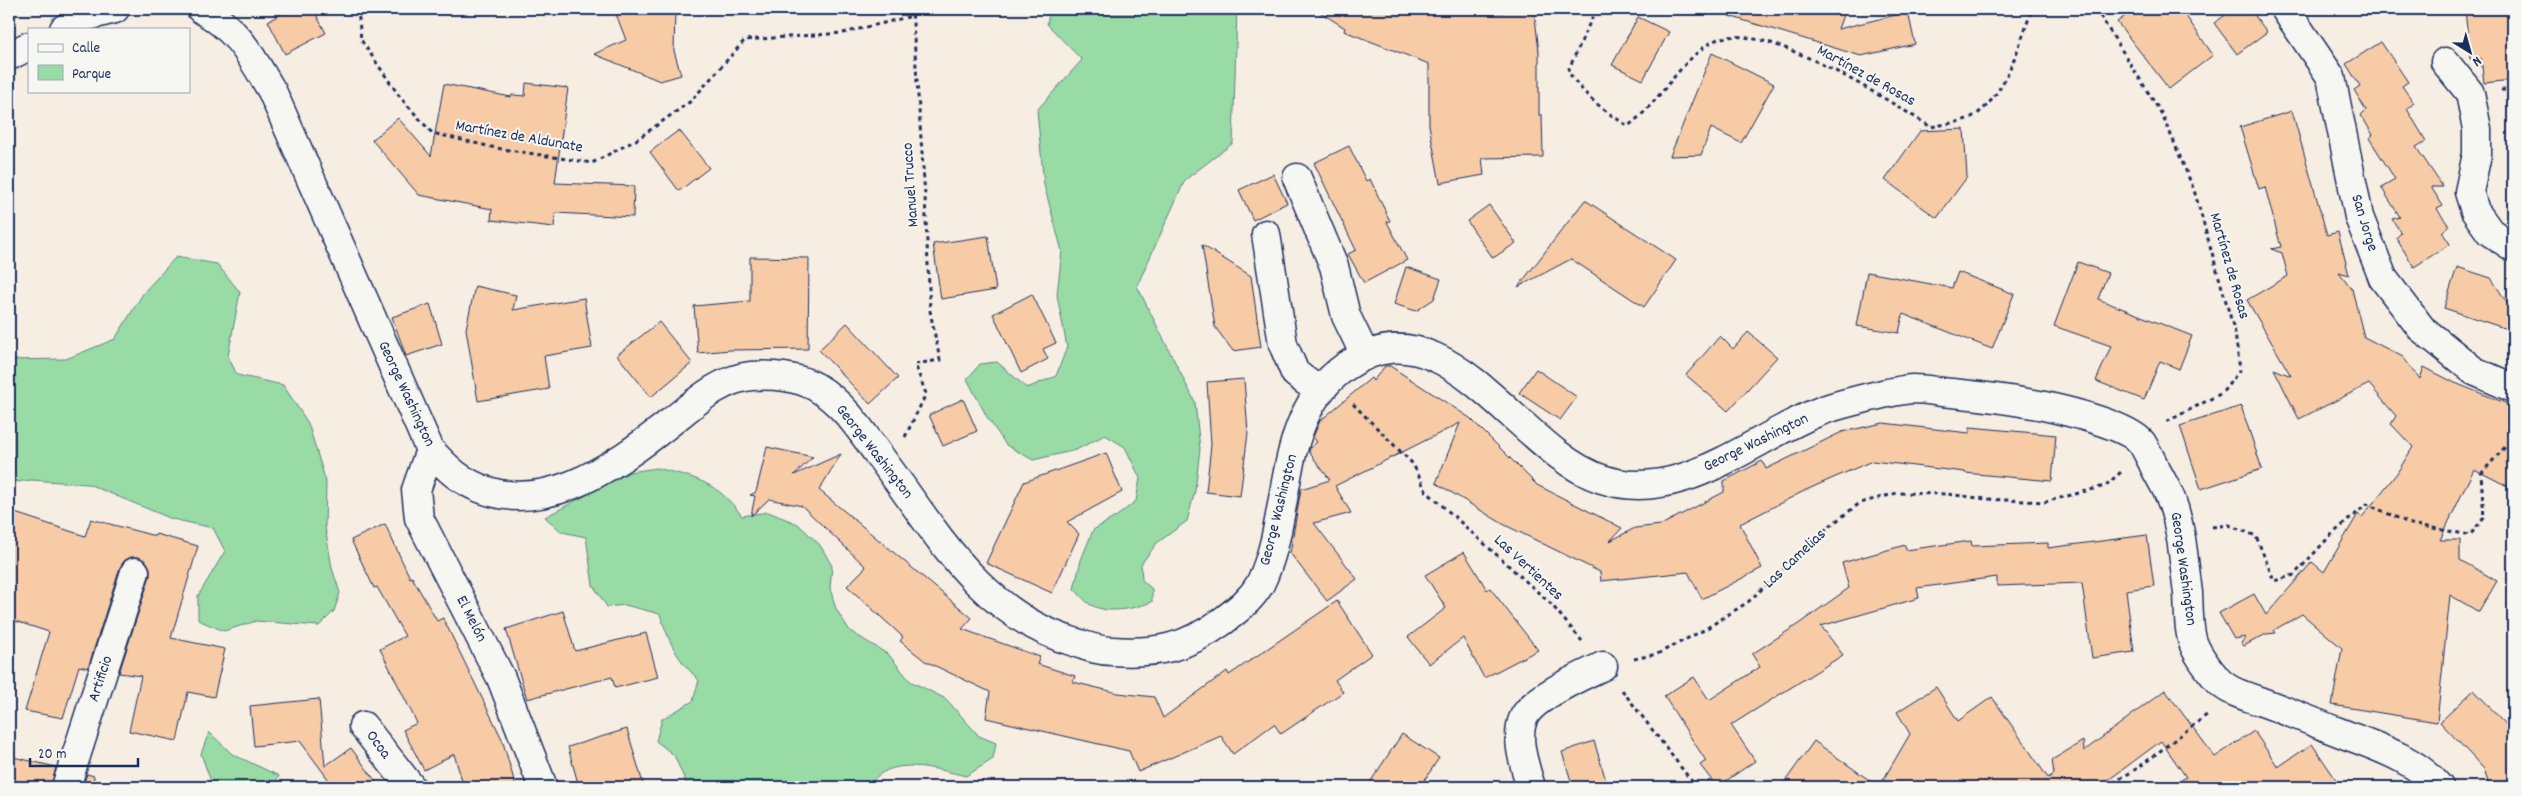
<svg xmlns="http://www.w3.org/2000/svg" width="2522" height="796" viewBox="0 0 2522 796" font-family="Dekko,sans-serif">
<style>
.green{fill:#99dba5;stroke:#5a8582}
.building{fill:#f7cba6;stroke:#1b2f5e}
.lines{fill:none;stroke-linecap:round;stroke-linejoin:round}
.minor-casing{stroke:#1b2f5e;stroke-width:31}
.path{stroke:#1b2f5e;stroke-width:3;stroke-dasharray:4 4;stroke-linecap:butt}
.minor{stroke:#f6f6f2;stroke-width:28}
.labels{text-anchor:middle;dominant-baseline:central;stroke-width:4;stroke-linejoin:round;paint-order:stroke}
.street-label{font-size:16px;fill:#1b2f5e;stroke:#f6f6f2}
</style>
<rect width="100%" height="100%" fill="#f6ede3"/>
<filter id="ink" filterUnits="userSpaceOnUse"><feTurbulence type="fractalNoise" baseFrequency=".02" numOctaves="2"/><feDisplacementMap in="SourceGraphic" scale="10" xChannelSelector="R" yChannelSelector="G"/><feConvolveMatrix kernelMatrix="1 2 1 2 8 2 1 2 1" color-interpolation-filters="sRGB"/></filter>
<g filter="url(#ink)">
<path class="green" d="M 1050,9 L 1237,9 L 1233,143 L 1185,180 L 1137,286 L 1195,402 L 1200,449 L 1195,491 L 1187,521 L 1157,543 L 1141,564 L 1142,580 L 1152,589 L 1152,602 C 1135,608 1109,615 1091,605 C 1085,602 1079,593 1074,589 L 1081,560 L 1093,530 L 1117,516 L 1136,501 L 1140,478 L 1125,447 L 1105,435 L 1076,450 L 1033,460 L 1006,445 L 987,417 L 967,379 L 980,364 L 997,362 L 1027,388 L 1056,376 L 1067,347 L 1057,295 L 1062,251 L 1044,185 L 1037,110 L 1082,60 L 1047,24 Z
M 176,257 L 217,264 L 240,292 L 228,356 L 237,375 L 283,385 L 308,423 L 326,482 L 325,527 L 332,568 L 340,593 L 334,611 L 319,626 L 256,621 L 224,631 L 198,620 L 198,596 L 225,551 L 213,528 L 172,519 L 88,484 L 31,480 L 9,483 L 9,360 L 66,359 L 115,339 L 144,292 Z
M 657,468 C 697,478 717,482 742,516 L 768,512 L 798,524 L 820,545 L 832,566 L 830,588 L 836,609 L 850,631 L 889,655 L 910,681 L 946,699 L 979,736 L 996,743 L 993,759 L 966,776 C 935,769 889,753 868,787 L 688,787 L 674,755 L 656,741 L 662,719 L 693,701 L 699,680 C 676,658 670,644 660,614 L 625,605 L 607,607 L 593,585 L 586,537 L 562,532 L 545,517 L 630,472 Z
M 209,732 L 232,754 L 279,776 L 273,787 L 213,787 L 201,754 Z"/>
<path class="building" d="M 291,9 L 313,9 L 326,33 L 285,54 L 268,21 Z
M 614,9 L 675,9 L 674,51 L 681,75 L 660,81 L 594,54 L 626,40 Z
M 1315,9 L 1482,9 L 1482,14 L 1534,9 L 1539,52 L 1539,115 L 1542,115 L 1543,157 L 1482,158 L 1484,175 L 1440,183 L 1429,125 L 1429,64 L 1344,31 L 1345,28 Z
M 1730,9 L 1845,9 L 1838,29 L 1908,12 L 1915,44 L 1861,56 L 1729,16 Z
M 2135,9 L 2181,9 L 2213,55 L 2169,89 L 2117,22 Z
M 2234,9 L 2250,9 L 2267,32 L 2237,54 L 2214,23 Z
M 2465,9 L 2513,9 L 2513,80 L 2484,83 L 2481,58 L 2470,59 Z
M 1638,17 L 1669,32 L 1643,80 L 1612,65 Z
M 2381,42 L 2408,82 L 2402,86 L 2414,103 L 2407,109 L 2426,141 L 2416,147 L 2443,187 L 2431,187 L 2443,206 L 2437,209 L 2449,226 L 2442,232 L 2450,244 L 2414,267 L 2396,238 L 2401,233 L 2392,219 L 2400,217 L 2381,187 L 2395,179 L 2369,138 L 2373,135 L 2361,115 L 2366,110 L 2354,90 L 2360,86 L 2346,64 Z
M 1712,53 L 1774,84 L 1741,143 L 1711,128 L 1701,155 L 1670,156 Z
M 526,83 L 568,88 L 555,183 L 634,186 L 633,217 L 555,213 L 554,227 L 491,220 L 492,209 L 419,195 L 372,140 L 398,118 L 431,156 L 444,84 L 511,97 L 512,95 L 525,96 Z
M 2292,111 L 2327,235 L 2338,232 L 2349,275 L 2339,272 L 2352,289 L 2364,337 L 2403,357 L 2420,379 L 2424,367 L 2455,383 L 2513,406 L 2513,489 L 2474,469 L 2440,540 L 2460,540 L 2460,560 L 2497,581 L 2479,612 L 2450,595 L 2437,722 L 2332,705 L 2342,648 L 2302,614 L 2274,630 L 2276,633 L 2266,634 L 2244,646 L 2241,643 L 2246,637 L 2234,639 L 2219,613 L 2254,594 L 2266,615 L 2312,562 L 2324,572 L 2358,514 L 2362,517 L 2397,473 L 2413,447 L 2391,424 L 2396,416 L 2369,384 L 2299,419 L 2274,369 L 2291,376 L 2247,300 L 2288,276 L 2282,253 L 2271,249 L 2281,247 L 2265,187 L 2259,189 L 2240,127 Z
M 1964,129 L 1967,177 L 1937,218 L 1885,180 L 1920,131 Z
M 679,130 L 709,168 L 679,191 L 650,152 Z
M 1349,146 L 1366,181 L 1370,179 L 1390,221 L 1387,222 L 1407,260 L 1364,283 L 1348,254 L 1356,250 L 1314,163 Z
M 1273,174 L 1287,203 L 1253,220 L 1239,190 Z
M 1585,200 L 1676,260 L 1644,307 L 1571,259 L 1518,287 Z
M 1489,205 L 1516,243 L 1493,258 L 1467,221 Z
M 988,236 L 996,290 L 941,299 L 933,244 Z
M 1202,245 L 1251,276 L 1261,347 L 1233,351 L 1215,327 Z
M 750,257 L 809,258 L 808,349 L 730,350 L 698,353 L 694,306 L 750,301 Z
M 2078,262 L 2108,273 L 2098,299 L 2192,336 L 2179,369 L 2160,361 L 2144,400 L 2096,381 L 2111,346 L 2054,326 Z
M 1406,267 L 1441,279 L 1434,299 L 1416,311 L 1394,304 Z
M 2457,267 L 2491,278 L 2513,312 L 2513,331 L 2444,308 Z
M 1867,272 L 1952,288 L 1958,272 L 2014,294 L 1992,349 L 1903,314 L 1899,333 L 1857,326 Z
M 475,286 L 516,295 L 513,310 L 584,298 L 592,348 L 544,356 L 549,389 L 478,401 L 466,329 Z
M 1032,294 L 1056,343 L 1043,349 L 1048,359 L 1021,373 L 993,314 Z
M 430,304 L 442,344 L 406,356 L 392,317 Z
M 659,322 L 692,363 L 651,397 L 617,355 Z
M 847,323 L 898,378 L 870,404 L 819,350 Z
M 1748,332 L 1777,357 L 1728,411 L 1686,375 L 1720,336 L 1733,349 Z
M 1385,366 L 1390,366 L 1470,418 L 1537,485 L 1622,528 L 1610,541 L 1635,528 L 1661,525 L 1724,492 L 1724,481 L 1762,461 L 1766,469 L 1842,432 L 1883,423 L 1969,433 L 1970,427 L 2056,435 L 2052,481 L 1965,473 L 1965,472 L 1872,461 L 1806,490 L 1740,524 L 1762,568 L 1702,599 L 1688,572 L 1601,581 L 1600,572 L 1503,524 L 1436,483 L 1460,423 L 1335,486 L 1351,513 L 1314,523 L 1357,579 L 1327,601 L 1290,553 L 1301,489 L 1330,480 L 1309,452 L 1310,448 L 1317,442 L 1313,437 L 1320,421 L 1371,378 L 1373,381 Z
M 1536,369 L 1577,397 L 1560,420 L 1519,393 Z
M 1244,379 L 1248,433 L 1240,496 L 1206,492 L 1211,445 L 1207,382 Z
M 963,399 L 977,431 L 943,446 L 929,415 Z
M 2241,406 L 2262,469 L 2201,489 L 2180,426 Z
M 767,447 L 813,457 L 794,475 L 841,454 L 819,490 L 972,618 L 962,629 L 1040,657 L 1037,664 L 1075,676 L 1073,682 L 1118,693 L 1154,697 L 1163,718 L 1227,671 L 1229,675 L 1337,601 L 1372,654 L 1335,680 L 1343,692 L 1281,734 L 1274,724 L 1233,754 L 1221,736 L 1138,772 L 1129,751 L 986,718 L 990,692 L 925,661 L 900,641 L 903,637 L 847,586 L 866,567 L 802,506 L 769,499 L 751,516 L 755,496 L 750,495 L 756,492 Z
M 1106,453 L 1122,492 L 1067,522 L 1079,534 L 1052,593 L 986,563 L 1024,482 Z
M 9,511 L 85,536 L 91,519 L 155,536 L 156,534 L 198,546 L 171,638 L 225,649 L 214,697 L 188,692 L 177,741 L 129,731 L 141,676 L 119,673 L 150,576 L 150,568 L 147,562 L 139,557 L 131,557 L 125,560 L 120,567 L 88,668 L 79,666 L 63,718 L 25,711 L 49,632 L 9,619 Z
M 385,524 L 410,578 L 412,577 L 437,621 L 443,618 L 502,739 L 516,787 L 464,787 L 454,754 L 424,770 L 403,730 L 417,723 L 380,649 L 405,636 L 377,587 L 374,588 L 351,540 Z
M 2147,535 L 2154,586 L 2126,590 L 2134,652 L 2092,658 L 2082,583 L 1997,586 L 1997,577 L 1917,588 L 1919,598 L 1821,626 L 1843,655 L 1731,725 L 1755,761 L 1717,787 L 1700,765 L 1706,761 L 1664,696 L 1694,677 L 1709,700 L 1760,667 L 1752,654 L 1797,625 L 1849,588 L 1842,563 L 1905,545 L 1906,550 L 1971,541 L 1972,546 L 2048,543 L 2048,548 Z
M 1464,552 L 1487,590 L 1490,588 L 1538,650 L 1484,678 L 1463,638 L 1429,664 L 1408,637 L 1446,608 L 1425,575 Z
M 563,611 L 575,651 L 646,633 L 658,677 L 615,688 L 612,677 L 527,699 L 506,629 Z
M 1936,687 L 1958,721 L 1992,697 L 2048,778 L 2054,774 L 2052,760 L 2083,741 L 2084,751 L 2165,690 L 2215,757 L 2254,731 L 2278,767 L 2312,744 L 2341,787 L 2171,787 L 2186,777 L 2161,741 L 2099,787 L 1781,787 L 1814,741 L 1879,787 L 1910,734 L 1897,712 Z
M 2474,690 L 2513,732 L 2513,787 L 2490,787 L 2484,769 L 2440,722 Z
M 319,699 L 325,766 L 351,748 L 380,787 L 334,787 L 300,741 L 254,746 L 250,706 Z
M 627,729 L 644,787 L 579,787 L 568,747 Z
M 1402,734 L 1439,758 L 1420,787 L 1367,787 Z
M 1594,741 L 1608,787 L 1573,787 L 1562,752 Z
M 9,756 L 56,767 L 51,787 L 9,787 Z
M 87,774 L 94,776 L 93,787 L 82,787 Z"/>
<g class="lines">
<g class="minor-casing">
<path id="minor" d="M 201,9 C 240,32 249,53 272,91 L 430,450 C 439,459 448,470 459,477 C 533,527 614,467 672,421 C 696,402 721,379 751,376 C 772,374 798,377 816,387 C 843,403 860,429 878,454 C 934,528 979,614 1074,642 C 1086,646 1098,651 1112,651 C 1157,654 1186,648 1223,621 C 1237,610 1251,600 1260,584 C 1294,515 1274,417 1345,367 C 1446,296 1516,451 1602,479 C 1681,506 1754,436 1823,410 C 1841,404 1894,390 1913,389 C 1926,389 1940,392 1952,393 C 1983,396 2013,400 2044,406 C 2067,411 2127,425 2142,443 C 2144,446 2153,463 2154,466 C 2160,478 2168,490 2172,502 C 2182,530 2184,563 2188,593 C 2189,609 2188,631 2194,645 C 2198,655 2209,670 2216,678 C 2227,692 2246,696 2262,702 C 2287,711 2311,721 2336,731 C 2371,745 2414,757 2439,787
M 2285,9 L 2331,77 L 2359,217 L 2383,278 L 2421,328 L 2474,371 L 2513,388
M 64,29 L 84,17 L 115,9
M 9,56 L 29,46
M 2445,62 L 2470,93 L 2477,129 L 2477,154 L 2469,192 L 2475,211 L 2490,232 L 2513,247
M 1297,178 L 1334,266 L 1346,316 L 1365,355
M 1266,234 L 1283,344 L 1295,373 L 1319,391
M 430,450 L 416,490 L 419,518 L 501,678 L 543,787
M 363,726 L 411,787
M 66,787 L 135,572
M 1531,787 C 1525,767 1515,739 1523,719 C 1531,698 1584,675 1603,666"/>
</g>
<path class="path" d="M 358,9 L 361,40 L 400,97 L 432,133 L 496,148 L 592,163 L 636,140 L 691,101 L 745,40 L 843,33 L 912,16
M 1596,9 L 1568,71 C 1583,95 1604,111 1628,126 C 1660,103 1680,59 1714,41 C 1759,16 1890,102 1931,127 C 1943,124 1957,123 1969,118 C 2003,105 2021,40 2032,9
M 2096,9 L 2163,116 L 2194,190 L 2235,333 L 2240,370 L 2222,393 L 2166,422
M 2501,90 L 2513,90
M 1353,404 L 1413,464 L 1426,491 L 1551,604 L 1582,641
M 905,437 L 926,394 L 915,364 L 940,360 L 930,311 L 925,196 L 912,9
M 2212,527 L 2229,525 L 2256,536 L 2274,581 L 2294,575 L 2330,536 L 2367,504 L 2411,524 L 2470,535 L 2484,518 L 2481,474 L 2513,438
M 1634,659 L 1657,654 L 1704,630 L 1748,602 L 1827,528 L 1860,503 L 1897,493 L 1947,494 L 1987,499 L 2045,502 L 2105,486 L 2121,472
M 1622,690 L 1696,787
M 2106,787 L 2138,768 L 2208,714"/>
<use href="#minor" class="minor"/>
</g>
</g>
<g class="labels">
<g class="street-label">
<text transform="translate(1866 76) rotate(29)">Martínez de Rosas</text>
<text transform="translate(519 137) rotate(10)">Martínez de Aldunate</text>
<text transform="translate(911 185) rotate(-94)">Manuel Trucco</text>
<text transform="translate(2364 223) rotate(73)">San Jorge</text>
<text transform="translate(2229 266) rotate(74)">Martínez de Rosas</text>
<text transform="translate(406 394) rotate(65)">George Washington</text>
<text transform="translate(1756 443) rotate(-26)">George Washington</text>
<text transform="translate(874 452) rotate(52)">George Washington</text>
<text transform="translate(1279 510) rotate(-76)">George Washington</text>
<text transform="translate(1795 559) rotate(-43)">Las Camelias</text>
<text transform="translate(1528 568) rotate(43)">Las Vertientes</text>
<text transform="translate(2183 569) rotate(82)">George Washington</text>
<text transform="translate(471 619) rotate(63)">El Melón</text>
<text transform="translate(101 679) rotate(-72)">Artificio</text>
<text transform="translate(378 745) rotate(54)">Ocoa</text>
</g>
</g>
<rect width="2522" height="796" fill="none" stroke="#f6f6f2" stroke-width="30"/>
<rect x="15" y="15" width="2492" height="766" fill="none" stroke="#1b2f5e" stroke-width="2" filter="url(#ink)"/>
<rect x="28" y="28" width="162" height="65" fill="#f6f6f2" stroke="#9ea6b7"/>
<rect x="38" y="44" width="25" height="8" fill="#f6f6f2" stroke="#9ea6b7"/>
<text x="72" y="52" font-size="15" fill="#1b2f5e">Calle</text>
<rect x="38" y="65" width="25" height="15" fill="#99dba5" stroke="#9ea6b7"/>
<text x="72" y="78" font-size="15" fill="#1b2f5e">Parque</text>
<g transform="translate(2470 52) rotate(143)" stroke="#f6f6f2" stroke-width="4" paint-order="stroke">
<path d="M0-4L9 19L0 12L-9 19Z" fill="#1b2f5e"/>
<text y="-8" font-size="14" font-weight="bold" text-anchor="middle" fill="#1b2f5e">N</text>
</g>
<path d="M30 758v8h108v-8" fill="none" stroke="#1b2f5e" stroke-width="2.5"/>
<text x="38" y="758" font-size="15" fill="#1b2f5e" stroke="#f6f6f2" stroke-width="4" paint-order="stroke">20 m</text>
</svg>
